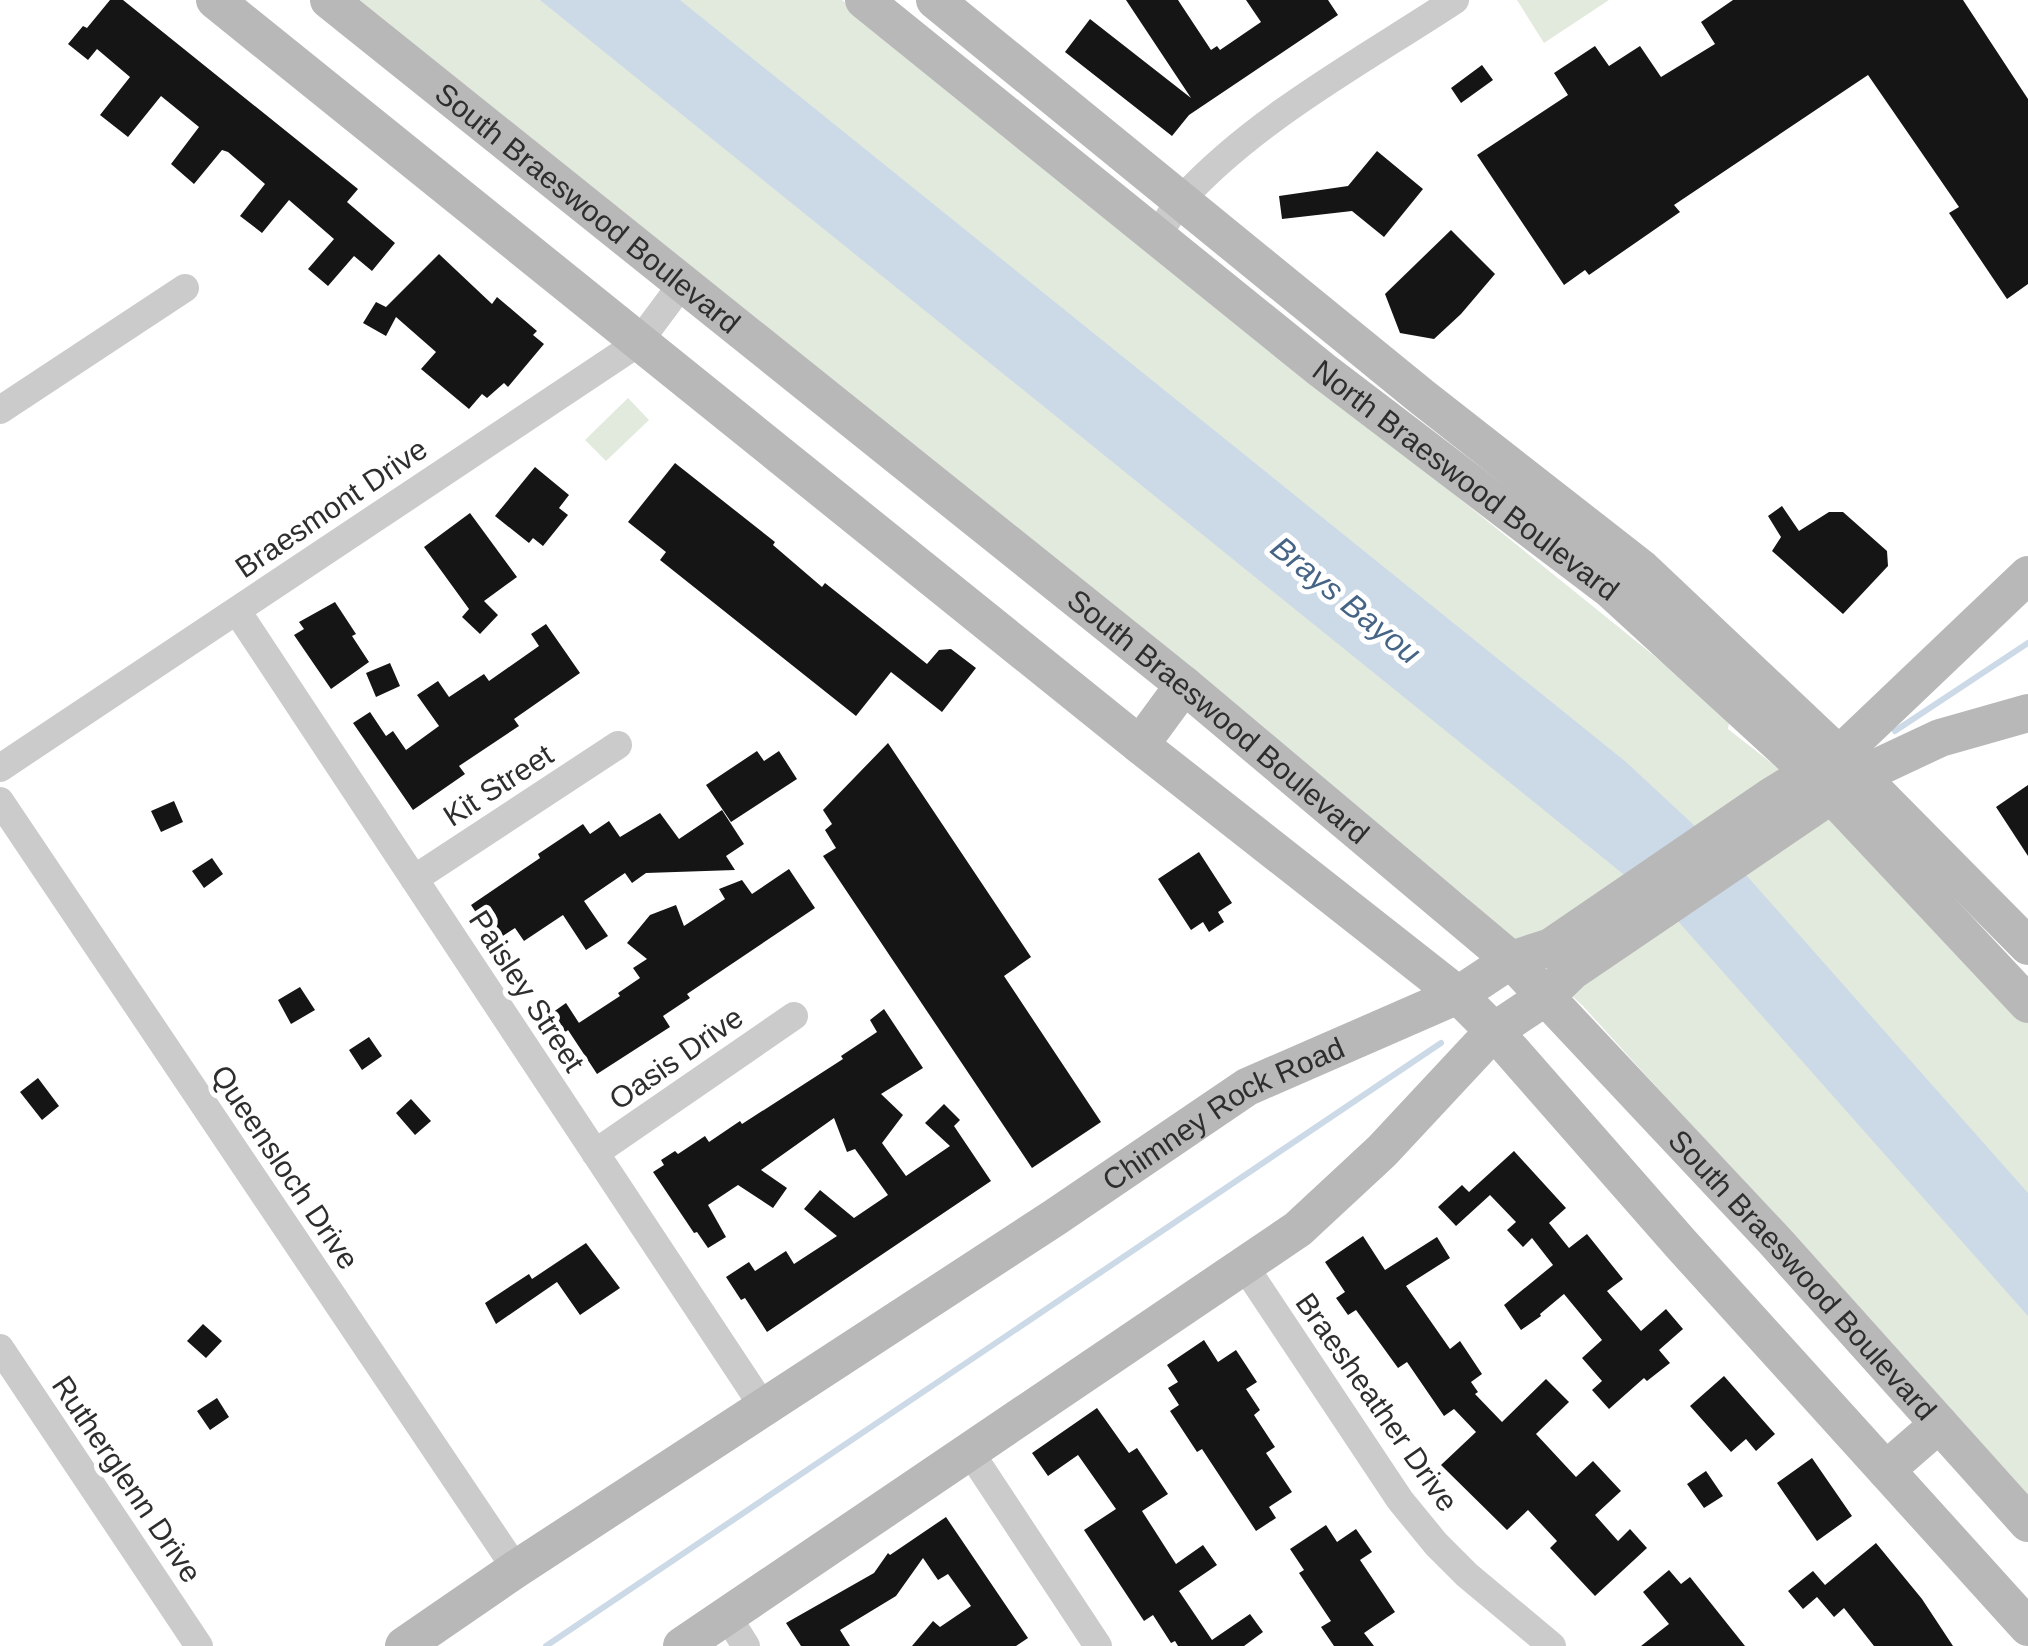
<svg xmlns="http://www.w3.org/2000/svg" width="2028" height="1646" viewBox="0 0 2028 1646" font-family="Arial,sans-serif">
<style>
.green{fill:#e2eade}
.water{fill:#ccd9e7}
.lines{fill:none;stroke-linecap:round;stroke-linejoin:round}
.stream{stroke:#ccd9e7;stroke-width:6}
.building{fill:#151515}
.street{stroke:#cbcbcb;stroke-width:28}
.secondary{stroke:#b8b8b8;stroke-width:38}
.labels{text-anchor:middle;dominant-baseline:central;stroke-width:10;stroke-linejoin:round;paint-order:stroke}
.street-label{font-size:30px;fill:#2e2e2e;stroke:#fff}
.water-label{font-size:32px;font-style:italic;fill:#466486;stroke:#fff}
</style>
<rect width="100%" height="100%" fill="#fff"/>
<path class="green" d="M 353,0 L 842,0 L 1730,717 L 1728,729 L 1783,772 L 2028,1020 L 2028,1497 L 1583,1006 L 1466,897 Z
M 1517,0 L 1609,0 L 1544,43 Z
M 628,398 L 649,420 L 606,461 L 585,440 Z"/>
<path class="water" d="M 540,0 L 680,0 L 1626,762 L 1738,866 L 2028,1193 L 2028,1316 L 1669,911 Z"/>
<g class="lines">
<path class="stream" d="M 1895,731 L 2028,643
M 546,1646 L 1441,1043"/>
</g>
<path class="building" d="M 110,0 L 123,0 L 358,189 L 347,202 L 395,243 L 372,271 L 354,256 L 328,286 L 308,269 L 334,239 L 289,200 L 262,233 L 240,216 L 265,184 L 228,152 L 222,150 L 194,184 L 171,164 L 199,127 L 161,96 L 128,137 L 100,115 L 130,77 L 97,49 L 88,60 L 68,44 L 83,26 L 87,28 Z
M 1126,0 L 1178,0 L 1211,50 L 1217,46 L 1220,50 L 1261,22 L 1246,0 L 1328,0 L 1338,15 L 1189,115 L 1172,136 L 1065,52 L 1090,19 L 1191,98 Z
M 1733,0 L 1963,0 L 2028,99 L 2028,284 L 2007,299 L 1949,213 L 1959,207 L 1868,75 L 1674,205 L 1680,212 L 1589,275 L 1585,270 L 1564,285 L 1477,155 L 1568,95 L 1554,73 L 1595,46 L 1609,66 L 1640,46 L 1661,77 L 1715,44 L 1701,22 Z
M 1482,65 L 1493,80 L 1461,103 L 1451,88 Z
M 1377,151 L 1423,189 L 1384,237 L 1352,211 L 1282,219 L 1279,196 L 1348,186 Z
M 1451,230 L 1495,274 L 1461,314 L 1434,339 L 1400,333 L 1385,294 Z
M 439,254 L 492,304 L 497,297 L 537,331 L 533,335 L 544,344 L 508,387 L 504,383 L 487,398 L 482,394 L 469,409 L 421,369 L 436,352 L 396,317 L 386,336 L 363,323 L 376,302 L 386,307 Z
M 675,463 L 775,542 L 773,545 L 822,587 L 825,583 L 927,664 L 939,650 L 951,649 L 976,668 L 942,712 L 891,672 L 856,716 L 660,560 L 666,552 L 628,522 Z
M 535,467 L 569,495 L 559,508 L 568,515 L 543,546 L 533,538 L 529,543 L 495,516 Z
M 1782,506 L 1799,531 L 1829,512 L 1843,512 L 1887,551 L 1888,566 L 1843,614 L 1772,551 L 1781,537 L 1768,516 Z
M 470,513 L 517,577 L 484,601 L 498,615 L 480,634 L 462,617 L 469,609 L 424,547 Z
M 335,602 L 356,634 L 352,636 L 369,662 L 331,689 L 294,635 L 304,629 L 299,622 Z
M 546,624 L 580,673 L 514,719 L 519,726 L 459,766 L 465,774 L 413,810 L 353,723 L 370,712 L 386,736 L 393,731 L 406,750 L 439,726 L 417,695 L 438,681 L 449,697 L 484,674 L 489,681 L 539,646 L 531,634 Z
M 390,663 L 400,686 L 376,697 L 366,673 Z
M 888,743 L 1031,957 L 1004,976 L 1101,1122 L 1032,1168 L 823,856 L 836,848 L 825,830 L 832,824 L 823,810 Z
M 757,751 L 764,761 L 779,751 L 797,779 L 731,822 L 706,785 Z
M 2028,785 L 2028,856 L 1996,807 Z
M 174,801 L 183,822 L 161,832 L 151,811 Z
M 722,810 L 744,844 L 726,856 L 735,870 L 646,873 L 632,883 L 625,873 L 584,901 L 608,936 L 586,950 L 563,915 L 524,941 L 515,928 L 495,941 L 471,905 L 540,858 L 538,854 L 583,824 L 590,834 L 609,821 L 620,837 L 660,813 L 679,839 Z
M 1199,852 L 1232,903 L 1218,912 L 1224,922 L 1209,932 L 1203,922 L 1191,930 L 1158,879 Z
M 212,858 L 223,874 L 204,888 L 192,871 Z
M 789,869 L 815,908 L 687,994 L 690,998 L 663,1016 L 670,1027 L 597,1074 L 568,1030 L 620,996 L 618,993 L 640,978 L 633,968 L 647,959 L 627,943 L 650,915 L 676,905 L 684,926 L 725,899 L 719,889 L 742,880 L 752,894 Z
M 300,987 L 315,1010 L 291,1024 L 278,1000 Z
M 566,1003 L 579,1023 L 562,1034 L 549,1015 Z
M 884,1009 L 923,1068 L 881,1094 L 903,1115 L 882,1143 L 906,1176 L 950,1146 L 925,1123 L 944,1104 L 960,1120 L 954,1126 L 991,1181 L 767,1332 L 745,1298 L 741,1300 L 726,1277 L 749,1262 L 755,1271 L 786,1251 L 794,1264 L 837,1236 L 804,1209 L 820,1190 L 854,1218 L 888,1195 L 855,1149 L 847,1152 L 834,1118 L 761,1170 L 787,1188 L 773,1208 L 738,1185 L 708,1205 L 726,1237 L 708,1248 L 697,1232 L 694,1233 L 653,1172 L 664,1165 L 661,1160 L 675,1151 L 678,1154 L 705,1136 L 709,1142 L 740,1121 L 742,1124 L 843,1059 L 841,1056 L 877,1032 L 870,1020 Z
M 369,1037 L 382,1056 L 362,1070 L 349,1050 Z
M 38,1078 L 59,1106 L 42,1120 L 20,1092 Z
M 411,1099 L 431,1121 L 415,1135 L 396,1113 Z
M 1514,1151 L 1566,1208 L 1549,1223 L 1569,1248 L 1587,1234 L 1623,1279 L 1607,1291 L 1641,1331 L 1666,1309 L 1683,1329 L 1659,1350 L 1670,1363 L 1647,1381 L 1644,1378 L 1609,1409 L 1592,1390 L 1602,1381 L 1582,1358 L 1602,1340 L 1564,1294 L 1540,1314 L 1541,1316 L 1521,1330 L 1504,1305 L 1553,1265 L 1532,1238 L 1523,1247 L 1507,1230 L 1516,1222 L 1490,1195 L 1456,1226 L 1438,1207 L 1462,1185 L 1469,1192 Z
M 1363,1236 L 1385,1270 L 1437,1237 L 1450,1258 L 1406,1286 L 1450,1349 L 1460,1341 L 1482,1374 L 1471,1382 L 1478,1392 L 1475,1394 L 1502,1422 L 1546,1379 L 1569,1402 L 1536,1434 L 1576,1477 L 1593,1461 L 1621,1491 L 1595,1515 L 1618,1541 L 1630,1529 L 1647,1548 L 1595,1596 L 1550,1548 L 1557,1541 L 1528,1510 L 1507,1530 L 1441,1465 L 1476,1432 L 1454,1409 L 1444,1416 L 1407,1362 L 1398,1368 L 1356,1310 L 1348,1315 L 1336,1298 L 1345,1292 L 1325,1262 Z
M 586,1243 L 620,1288 L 580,1315 L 557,1282 L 496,1324 L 485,1303 L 529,1274 L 532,1279 Z
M 203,1324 L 222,1341 L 206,1358 L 187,1341 Z
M 1204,1340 L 1218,1362 L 1236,1350 L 1257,1382 L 1246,1389 L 1260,1410 L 1254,1415 L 1275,1447 L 1266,1453 L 1292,1492 L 1269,1507 L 1276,1518 L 1256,1531 L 1202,1449 L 1197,1452 L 1170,1411 L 1179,1405 L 1168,1388 L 1178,1382 L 1167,1365 Z
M 1724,1376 L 1775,1434 L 1756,1451 L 1746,1439 L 1731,1452 L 1690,1406 Z
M 217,1398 L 229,1417 L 210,1430 L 197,1411 Z
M 1097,1408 L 1129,1453 L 1137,1448 L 1168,1494 L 1142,1511 L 1176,1564 L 1203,1545 L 1217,1565 L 1179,1591 L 1212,1640 L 1250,1614 L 1263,1632 L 1244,1646 L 1178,1646 L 1175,1641 L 1171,1643 L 1153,1615 L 1144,1621 L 1084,1530 L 1116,1509 L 1078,1455 L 1048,1476 L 1032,1453 Z
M 1812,1458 L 1852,1516 L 1817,1541 L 1777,1483 Z
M 1706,1471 L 1723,1496 L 1704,1508 L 1687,1484 Z
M 946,1517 L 1028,1638 L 1016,1646 L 912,1646 L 933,1621 L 940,1627 L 971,1606 L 948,1574 L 938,1580 L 923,1558 L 896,1596 L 840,1630 L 850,1646 L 801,1646 L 786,1623 L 874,1573 L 888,1553 L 890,1555 Z
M 1326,1525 L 1337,1542 L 1356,1529 L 1372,1552 L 1360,1560 L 1395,1612 L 1364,1633 L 1374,1646 L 1334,1646 L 1321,1627 L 1331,1621 L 1299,1573 L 1304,1570 L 1290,1549 Z
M 1876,1543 L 1922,1599 L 1953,1646 L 1874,1646 L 1844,1608 L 1834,1617 L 1817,1597 L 1803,1609 L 1788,1591 L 1813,1571 L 1825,1585 Z
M 1669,1570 L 1681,1584 L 1690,1577 L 1745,1646 L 1641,1646 L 1669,1624 L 1643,1592 Z"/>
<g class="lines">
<path class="street" d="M 1157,237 C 1165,225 1172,210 1182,199 C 1256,118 1364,60 1455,0
M 0,410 L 185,288
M 237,611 L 764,1408
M 0,768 L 638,343 L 682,284
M 0,801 L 516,1569
M 414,879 L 618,745
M 595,1153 L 794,1016
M 1245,1267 L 1400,1500 L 1436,1544 L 1467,1575 L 1552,1646
M 0,1348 L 199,1646
M 970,1452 L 1098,1646
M 727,1616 L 746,1646"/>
<g class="secondary">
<path d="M 215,0 L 1140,745 L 1458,995 L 1494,1031 L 1681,1244 L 2028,1627"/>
<path id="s1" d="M 329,0 L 1184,685 L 1511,960 L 1774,1240 L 2028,1523"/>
<path id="s2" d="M 864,0 L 1322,370 L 1611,590 L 1811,773 L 2028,1004"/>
<path d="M 935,0 L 1422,397 L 1642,569 L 1839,755 L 2028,946"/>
<path d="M 1140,745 L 1184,685"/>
<path d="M 1886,1470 L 1939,1424"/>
<path id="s3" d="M 404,1646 L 516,1569 L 1054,1218 L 1247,1087 L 1458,995 L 1511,960 L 1551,947 L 1772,796 L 1839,755 L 2028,575"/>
<path d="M 682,1646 L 1298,1229 L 1382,1151 L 1494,1031 L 1544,998 L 1572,971 L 1859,776 L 1940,738 L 2028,713"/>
</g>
</g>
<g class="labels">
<g class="street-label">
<text stroke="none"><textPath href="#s1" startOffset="332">South Braeswood Boulevard</textPath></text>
<text stroke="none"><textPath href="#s2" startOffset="770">North Braeswood Boulevard</textPath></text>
<text transform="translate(331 508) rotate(-34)">Braesmont Drive</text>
<text stroke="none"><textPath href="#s1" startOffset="1142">South Braeswood Boulevard</textPath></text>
<text transform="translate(498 785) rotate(-33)">Kit Street</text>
<text transform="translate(527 991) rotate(57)">Paisley Street</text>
<text transform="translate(676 1058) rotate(-35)">Oasis Drive</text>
<text stroke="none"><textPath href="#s3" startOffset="978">Chimney Rock Road</textPath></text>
<text transform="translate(285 1167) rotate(56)">Queensloch Drive</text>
<text stroke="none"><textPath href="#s1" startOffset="1952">South Braeswood Boulevard</textPath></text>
<text transform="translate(1377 1402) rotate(55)">Braesheather Drive</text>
<text transform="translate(127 1479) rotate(56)">Rutherglenn Drive</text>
</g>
<g class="water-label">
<text transform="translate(1346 600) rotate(39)">Brays Bayou</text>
</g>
</g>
</svg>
